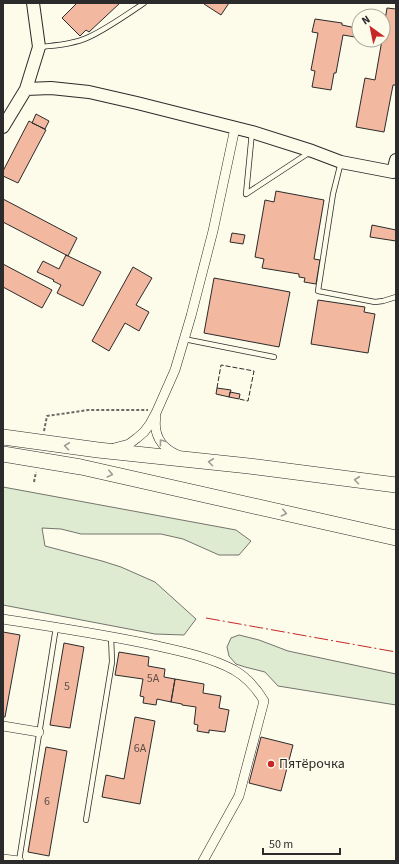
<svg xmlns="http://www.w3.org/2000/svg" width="399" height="864" viewBox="0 0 399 864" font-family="'Source Sans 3',sans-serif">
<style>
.green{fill:#deebd1;stroke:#74746e}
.building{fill:#f2b8a0;stroke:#2b2b2b}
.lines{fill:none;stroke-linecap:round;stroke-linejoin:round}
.service-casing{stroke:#2b2b2b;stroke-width:6}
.minor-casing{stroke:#2b2b2b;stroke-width:10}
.tertiary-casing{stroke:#2b2b2b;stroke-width:14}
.trunk-casing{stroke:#2b2b2b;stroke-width:16}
.path{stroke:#6a6964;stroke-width:2;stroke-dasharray:3 2;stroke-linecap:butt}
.service{stroke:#fdfbea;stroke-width:4.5}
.minor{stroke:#fdfbea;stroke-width:9}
.tertiary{stroke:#fdfbea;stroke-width:12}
.trunk{stroke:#fdfbea;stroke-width:15}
.fence{stroke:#2b2b2b;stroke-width:1;stroke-dasharray:5 2;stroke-linecap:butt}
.power{stroke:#c62828;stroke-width:1;stroke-dasharray:14 3 2 3;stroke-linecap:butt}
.oneway{stroke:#9e9d94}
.poi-dot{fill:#c62828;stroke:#fdfbea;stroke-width:1.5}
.labels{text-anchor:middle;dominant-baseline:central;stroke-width:3;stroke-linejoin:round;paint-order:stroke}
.number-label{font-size:12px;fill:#5d4e48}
.poi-label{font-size:14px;fill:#2b2b2b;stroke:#fdfbea;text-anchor:start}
</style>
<rect width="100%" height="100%" fill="#fdfbea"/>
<path class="green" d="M 3,487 L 236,530 L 251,541 L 239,555 L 219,555 L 183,539 L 161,534 L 81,534 L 61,529 L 42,528 L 45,546 L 102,561 L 121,567 L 155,582 L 196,619 L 184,635 L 155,634 L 3,605 Z
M 239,635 L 259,640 L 288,651 L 396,674 L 396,705 L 278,686 L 265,672 L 245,667 L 236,664 L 229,656 L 227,647 L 231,638 Z"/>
<path class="building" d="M 77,3 L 120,3 L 89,32 L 86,30 L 80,36 L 62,18 Z
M 204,3 L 229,3 L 221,15 L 204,4 Z
M 387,8 L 396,9 L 396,85 L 393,85 L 384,132 L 356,127 L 365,78 L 375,80 L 382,40 L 383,40 L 383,32 Z
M 315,19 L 342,23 L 342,25 L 356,28 L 355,37 L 343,35 L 336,73 L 334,73 L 331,90 L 312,87 L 315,71 L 311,70 L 318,33 L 312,32 Z
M 36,114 L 49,121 L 45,129 L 32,123 Z
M 29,121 L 46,130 L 18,183 L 3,176 L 3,171 Z
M 276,191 L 324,200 L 314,259 L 320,260 L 316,284 L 304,282 L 305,278 L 299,277 L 299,274 L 262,268 L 264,259 L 255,257 L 265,200 L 274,202 Z
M 3,199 L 77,238 L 68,256 L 3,222 Z
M 372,225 L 396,230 L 396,241 L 370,237 Z
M 232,233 L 245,235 L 243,244 L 230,242 Z
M 66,255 L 101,272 L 83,306 L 57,293 L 61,285 L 53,281 L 54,280 L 37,272 L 43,261 L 59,269 Z
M 3,264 L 52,290 L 42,308 L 3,287 Z
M 133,267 L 152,278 L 136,305 L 149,312 L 139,331 L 125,323 L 109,351 L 92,341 Z
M 214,278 L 290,292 L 279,347 L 204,333 Z
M 318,300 L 365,307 L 364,312 L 375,314 L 368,353 L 311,344 Z
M 217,388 L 231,390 L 229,397 L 216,394 Z
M 230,392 L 240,394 L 239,399 L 229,397 Z
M 3,632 L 20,635 L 5,717 L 3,717 Z
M 64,643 L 84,647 L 70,728 L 50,725 Z
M 119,652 L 149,657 L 148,666 L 165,669 L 164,677 L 175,679 L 171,702 L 157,699 L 156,705 L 143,703 L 144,697 L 140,696 L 143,679 L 115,675 Z
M 175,679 L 204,684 L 203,693 L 221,696 L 219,708 L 229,710 L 225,732 L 209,730 L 209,733 L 197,731 L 198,725 L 194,724 L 196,707 L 182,705 L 182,704 L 171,702 Z
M 135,717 L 155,721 L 140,804 L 102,797 L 106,775 L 124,779 Z
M 261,737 L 293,745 L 281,791 L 249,783 Z
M 46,747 L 67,751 L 49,856 L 28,852 Z"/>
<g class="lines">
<g class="service-casing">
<path id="service" d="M 41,47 C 57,45 74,44 89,37 C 108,28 126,15 144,3
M 341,162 L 333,194 L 318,291 L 375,302 L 383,301 L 396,297
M 246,194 L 310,152
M 246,194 L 252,132
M 184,339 L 274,357
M 86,820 L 112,662 L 111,636
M 19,861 L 56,627"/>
</g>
<g class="minor-casing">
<path id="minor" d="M 156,416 C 153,434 161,448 178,455
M 114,448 L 129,444 L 137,438 L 144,432 L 150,424 L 156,413 L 175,370 L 191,316 L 213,231 L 235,128
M 3,619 C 53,627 103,634 153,645 C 180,651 210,657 234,670 C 246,677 257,689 264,701 L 239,796 L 203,861
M 3,726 L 39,732
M 3,859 L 19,861"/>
</g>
<g class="tertiary-casing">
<path id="tertiary" d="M 26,89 L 51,88 L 89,92 L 137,103 L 252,132 L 312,151 L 341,162 L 393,172 L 396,160
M 3,127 L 26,89 L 39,47 L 33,3"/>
</g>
<g class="trunk-casing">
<path id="trunk" d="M 3,437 L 98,450 L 249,466 L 396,485
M 3,454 L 81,467 L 396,538"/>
</g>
<path class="path" d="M 44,431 L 47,416 L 88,410 L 148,410
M 34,482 L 36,472"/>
<use href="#service" class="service"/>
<use href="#minor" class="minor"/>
<use href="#tertiary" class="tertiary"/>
<use href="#trunk" class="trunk"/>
<path class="fence" d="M 217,388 L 221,365 L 254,371 L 248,401 L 239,399"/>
<path class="power" d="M 206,618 L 396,652"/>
</g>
<defs><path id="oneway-chevron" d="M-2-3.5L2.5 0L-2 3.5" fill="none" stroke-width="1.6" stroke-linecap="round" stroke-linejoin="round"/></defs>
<g class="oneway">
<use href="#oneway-chevron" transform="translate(162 442) rotate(-127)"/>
<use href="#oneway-chevron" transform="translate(67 446) rotate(-173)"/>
<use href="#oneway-chevron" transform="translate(211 462) rotate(-173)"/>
<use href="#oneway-chevron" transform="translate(110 474) rotate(13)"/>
<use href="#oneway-chevron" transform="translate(357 480) rotate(-173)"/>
<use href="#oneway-chevron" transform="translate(284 513) rotate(13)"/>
</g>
<circle class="poi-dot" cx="271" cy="764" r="4"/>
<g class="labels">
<g class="number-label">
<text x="153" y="678">5А</text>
<text x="67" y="686">5</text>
<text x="140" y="748">6А</text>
<text x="47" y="801">6</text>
</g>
<g class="poi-label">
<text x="279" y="764">Пятёрочка</text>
</g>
</g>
<rect width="399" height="864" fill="none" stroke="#2b2b2b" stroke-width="8"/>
<g transform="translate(371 28) rotate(327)"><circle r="19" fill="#fdfbea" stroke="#a9a89e"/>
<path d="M0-3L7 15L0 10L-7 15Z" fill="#c62828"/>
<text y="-6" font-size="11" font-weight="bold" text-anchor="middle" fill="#2b2b2b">N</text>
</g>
<path d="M263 848v6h77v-6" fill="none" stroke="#2b2b2b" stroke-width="2"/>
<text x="269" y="848" font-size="12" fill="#2b2b2b" stroke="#fdfbea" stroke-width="3" paint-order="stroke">50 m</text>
</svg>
